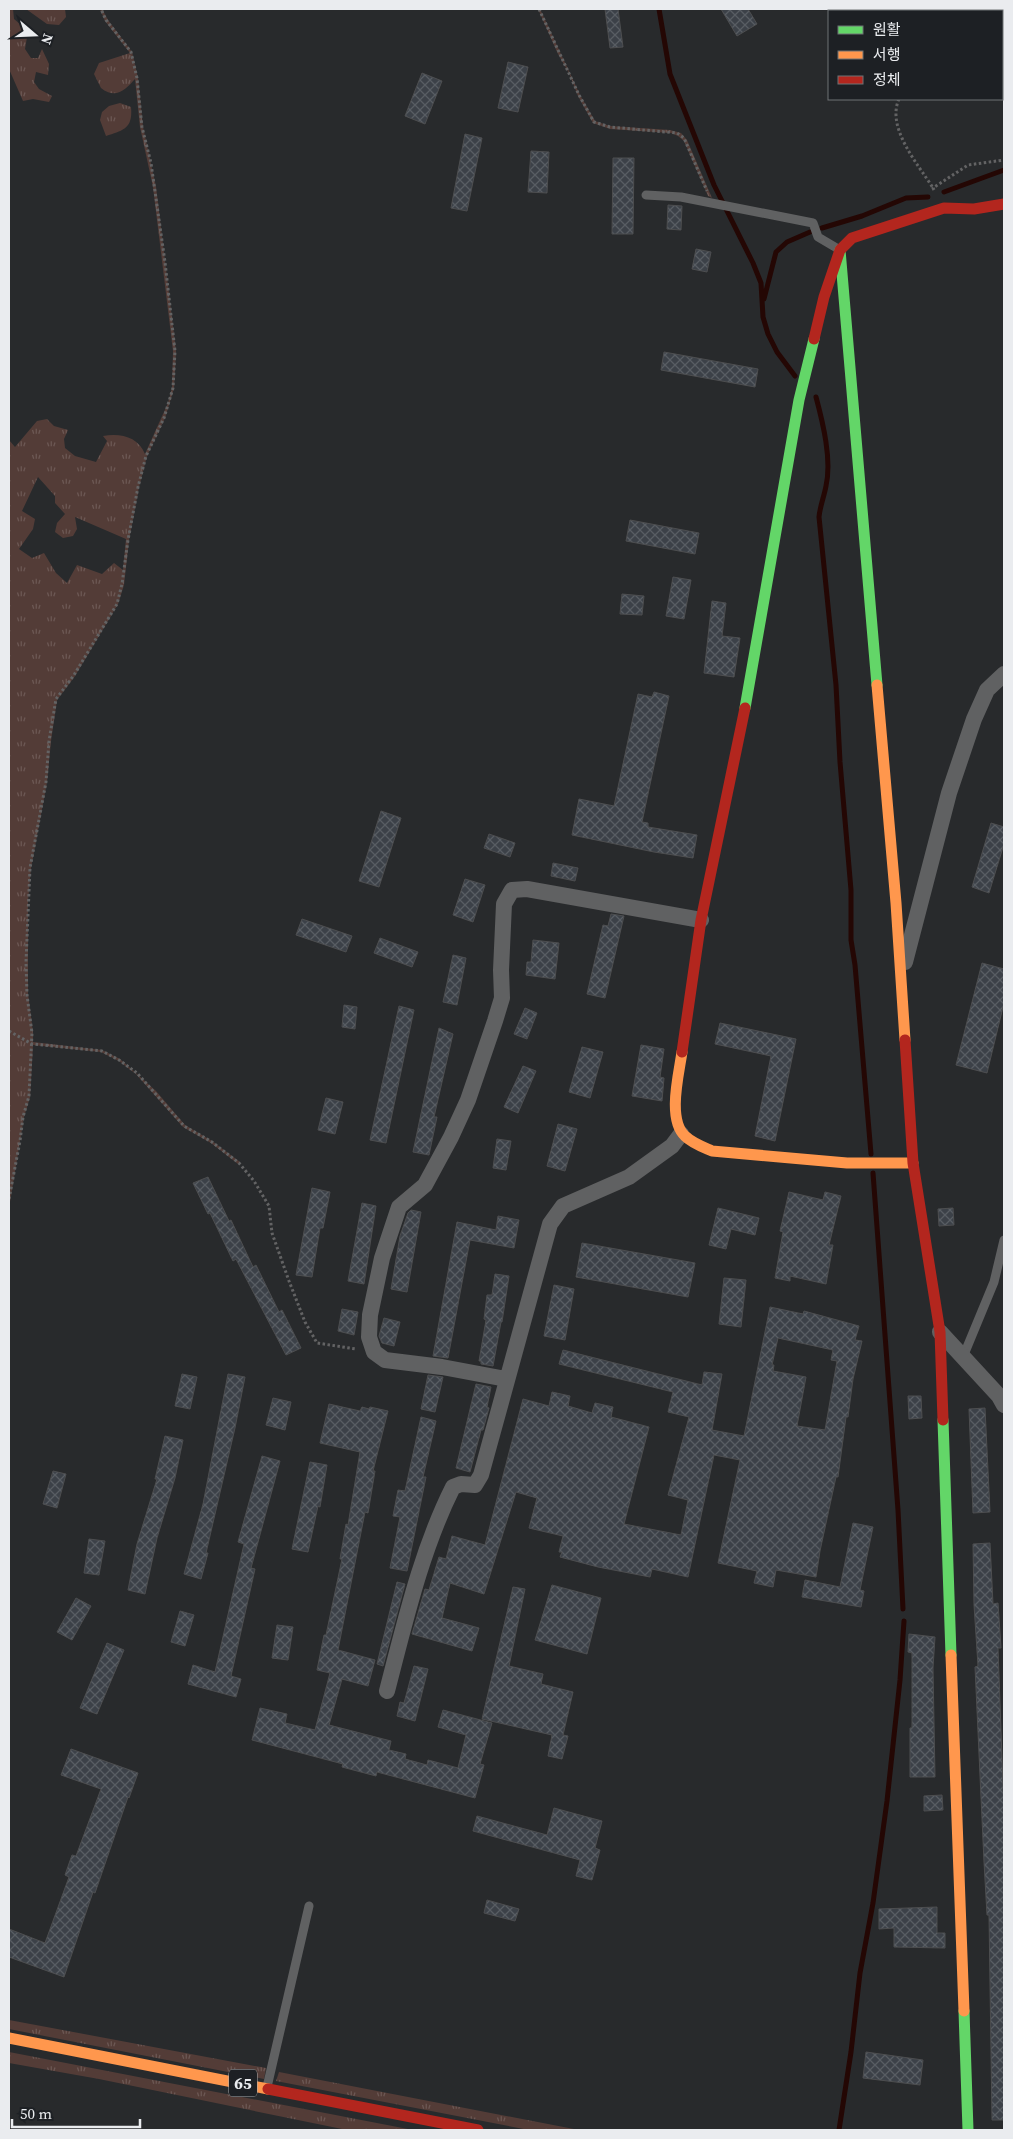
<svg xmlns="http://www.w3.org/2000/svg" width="1013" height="2139" viewBox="0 0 1013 2139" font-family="'Source Serif 4','Noto Sans KR',serif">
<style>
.grass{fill:url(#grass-tufts);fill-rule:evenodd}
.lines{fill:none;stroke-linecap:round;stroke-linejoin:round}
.stream{stroke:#240704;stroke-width:5}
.building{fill:url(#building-cross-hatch);stroke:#4d4e50;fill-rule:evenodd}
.path{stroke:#636364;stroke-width:3;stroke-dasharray:2.5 2.5;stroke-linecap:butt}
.lane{stroke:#606162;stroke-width:9}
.street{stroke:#606162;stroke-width:16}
.fast{stroke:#63d668;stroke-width:11}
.slow{stroke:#ff974d;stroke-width:11}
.jam{stroke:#b3261e;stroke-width:11}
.labels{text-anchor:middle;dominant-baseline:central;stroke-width:4;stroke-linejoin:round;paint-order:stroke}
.shield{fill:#1d2024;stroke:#acafb2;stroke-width:1}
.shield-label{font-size:16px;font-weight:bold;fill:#eaecef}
</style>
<defs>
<pattern id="grass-tufts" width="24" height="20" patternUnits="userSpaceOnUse" patternTransform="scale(1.25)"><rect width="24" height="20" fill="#533c37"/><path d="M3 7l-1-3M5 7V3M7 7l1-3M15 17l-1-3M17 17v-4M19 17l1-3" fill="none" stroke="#6c5854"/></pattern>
<pattern id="building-cross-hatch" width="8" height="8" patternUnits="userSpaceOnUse" patternTransform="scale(1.25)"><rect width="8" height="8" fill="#3c4148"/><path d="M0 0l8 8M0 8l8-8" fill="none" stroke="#585d63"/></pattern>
</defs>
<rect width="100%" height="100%" fill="#282a2c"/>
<path class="grass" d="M 9,9 L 13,9 L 14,19 L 28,31 L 25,49 L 31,58 L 38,58 L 42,49 L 49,64 L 48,75 L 36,72 L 34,82 L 39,89 L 52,96 L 49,102 L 33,99 L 23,101 L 9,69 Z
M 26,9 L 65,9 L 66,17 L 59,25 L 47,24 Z
M 100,9 L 102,9 L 108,20 L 132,52 L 138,78 L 143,127 L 156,187 L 176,351 L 174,388 L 165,418 L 147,456 L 139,487 L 129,540 L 124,585 L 118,604 L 75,676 L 57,700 L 51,741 L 47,782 L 31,868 L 28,901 L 28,994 L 33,1032 L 33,1042 L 102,1050 L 120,1059 L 156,1091 L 185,1125 L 212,1141 L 240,1162 L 238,1164 L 211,1143 L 183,1127 L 136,1074 L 119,1061 L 101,1052 L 33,1045 L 30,1097 L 24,1117 L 9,1208 L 9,440 L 15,447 L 37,421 L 47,419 L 54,426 L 68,430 L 64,439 L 65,448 L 75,456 L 96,462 L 107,441 L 103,436 C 121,433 138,437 145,454 L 168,403 L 172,388 L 173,351 L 153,187 L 140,127 L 135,79 C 126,89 116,100 101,88 L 94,74 L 99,63 L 130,53 L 105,21 ZM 38,477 L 55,496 L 55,503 L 65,514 L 57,523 L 55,532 L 63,538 L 73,536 L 77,529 L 75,517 L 126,539 L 123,570 L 114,563 L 102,574 L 77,565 L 67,583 L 56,573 L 44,553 L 32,558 L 19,549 L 33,529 L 35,519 L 22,511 Z
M 538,9 L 540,9 L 580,95 L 595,121 L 610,126 L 670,130 L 681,133 L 687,140 L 712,198 L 708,196 L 684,141 L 678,136 L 671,133 L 610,129 L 593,123 L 578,96 L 569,73 L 558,54 Z
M 120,103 L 131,107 C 133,129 123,130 106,136 L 100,120 L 102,112 L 109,106 Z
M 9,2020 L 266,2068 L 264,2079 L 9,2029 Z
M 9,2052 L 413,2130 L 347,2130 L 99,2079 L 9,2063 Z
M 279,2072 L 579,2130 L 529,2130 L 276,2081 Z"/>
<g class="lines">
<path class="stream" d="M 659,9 L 670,74 L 714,185 L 753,263 L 761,283 L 763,317 L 768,334 L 777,352 L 795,376
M 944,192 L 1004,170
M 822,228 L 862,216 L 906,198 L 928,197
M 764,299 L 776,252 L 787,242 L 810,232
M 816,397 C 823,423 832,460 826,486 C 824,497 820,506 819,517 L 836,685 L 840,762 L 851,890 L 851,940 L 855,965 L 871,1154
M 873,1173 L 898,1510 L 903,1609
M 839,2130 L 851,2052 L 860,1973 L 873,1903 L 887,1801 L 900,1680 L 904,1621"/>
</g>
<path class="building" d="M 605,9 L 618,9 L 623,47 L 610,48 Z
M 721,9 L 748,9 L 757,24 L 737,36 Z
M 508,62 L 528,67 L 518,112 L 498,108 Z
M 422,73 L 442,81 L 425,124 L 405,116 Z
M 465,134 L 482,138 L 467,211 L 451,208 Z
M 531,151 L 549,152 L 547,193 L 528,192 Z
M 613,158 L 634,158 L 633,234 L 612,234 Z
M 668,205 L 682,206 L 681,230 L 667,229 Z
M 696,249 L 711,252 L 707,272 L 692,269 Z
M 664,352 L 758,369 L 755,387 L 661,370 Z
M 630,520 L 699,533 L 695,554 L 626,541 Z
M 673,577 L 691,580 L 684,619 L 666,616 Z
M 622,594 L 644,596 L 642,615 L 620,614 Z
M 712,601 L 726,603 L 722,636 L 740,638 L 734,677 L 704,673 Z
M 654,692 L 669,696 L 642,822 L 648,823 L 648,827 L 697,835 L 693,858 L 654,852 L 572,835 L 579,799 L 614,806 L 638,694 L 652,697 Z
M 381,811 L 401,818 L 379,887 L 359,881 Z
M 991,823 L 1004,827 L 1004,844 L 989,893 L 972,887 Z
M 489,834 L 515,843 L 510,857 L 484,848 Z
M 553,863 L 578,868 L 575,881 L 551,876 Z
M 465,879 L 485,885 L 473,922 L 453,915 Z
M 611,914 L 624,916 L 605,998 L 587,994 L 603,925 L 608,926 Z
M 302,919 L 352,936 L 346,952 L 296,935 Z
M 380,938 L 418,952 L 412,967 L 374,953 Z
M 533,940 L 559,943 L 555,979 L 526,975 L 527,962 L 531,962 Z
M 453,955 L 466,958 L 457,1005 L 443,1002 Z
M 982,963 L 1004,969 L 1004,1003 L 987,1073 L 956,1065 Z
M 344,1005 L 357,1007 L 355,1029 L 342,1027 Z
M 399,1006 L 414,1010 L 386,1143 L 370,1140 Z
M 525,1008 L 537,1013 L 527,1039 L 514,1034 Z
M 720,1023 L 796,1039 L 775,1141 L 755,1136 L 771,1056 L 715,1044 Z
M 439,1028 L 453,1034 L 434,1117 L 437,1117 L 429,1155 L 413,1152 Z
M 641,1045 L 664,1049 L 660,1077 L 664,1078 L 662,1101 L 632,1096 Z
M 582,1047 L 603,1052 L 590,1098 L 569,1092 Z
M 523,1066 L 536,1071 L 518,1113 L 504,1107 Z
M 326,1098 L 343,1102 L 335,1134 L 318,1130 Z
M 558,1124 L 577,1129 L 565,1171 L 547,1166 Z
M 497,1139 L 511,1141 L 506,1170 L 493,1168 Z
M 208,1177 L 229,1221 L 231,1220 L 253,1267 L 256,1265 L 279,1312 L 282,1310 L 301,1348 L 286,1355 L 236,1259 L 233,1261 L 210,1213 L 208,1214 L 193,1183 Z
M 312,1188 L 330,1192 L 323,1228 L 320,1228 L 312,1277 L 296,1275 Z
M 789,1192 L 823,1200 L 825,1192 L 841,1196 L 829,1245 L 833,1245 L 826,1284 L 790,1276 L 790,1281 L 775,1278 L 783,1232 L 780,1231 Z
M 362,1203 L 376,1206 L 364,1284 L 348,1281 Z
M 718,1208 L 759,1218 L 755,1235 L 731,1229 L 726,1249 L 709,1245 Z
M 953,1208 L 954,1225 L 939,1226 L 938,1209 Z
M 411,1210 L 421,1212 L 407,1292 L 391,1289 L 400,1236 L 408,1213 Z
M 498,1216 L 519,1220 L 514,1248 L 470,1240 L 448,1358 L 433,1356 L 457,1222 L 496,1230 Z
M 582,1243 L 695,1263 L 688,1297 L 576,1277 Z
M 495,1274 L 509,1276 L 502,1322 L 501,1322 L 493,1366 L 481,1364 L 481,1361 L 479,1361 L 486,1320 L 484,1319 L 487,1295 L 492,1295 Z
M 724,1278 L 746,1280 L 741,1327 L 719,1324 Z
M 554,1285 L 574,1289 L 565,1340 L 544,1336 Z
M 770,1307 L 803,1314 L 804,1311 L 859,1326 L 855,1340 L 862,1341 L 853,1379 L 848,1417 L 846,1417 L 838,1477 L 836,1477 L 820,1551 L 816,1577 L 776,1570 L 773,1587 L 754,1583 L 757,1571 L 718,1563 L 740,1460 L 714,1455 L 688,1577 L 652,1569 L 650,1577 L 598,1567 L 560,1557 L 562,1552 L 559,1552 L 563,1536 L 529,1528 L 537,1498 L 516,1492 L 484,1594 L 450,1583 L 442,1618 L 479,1628 L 472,1651 L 412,1634 L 425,1589 L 429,1590 L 439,1557 L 446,1559 L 452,1536 L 485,1545 L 523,1399 L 549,1406 L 552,1392 L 570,1396 L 568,1406 L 592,1413 L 595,1403 L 613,1407 L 611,1417 L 649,1427 L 624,1524 L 681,1535 L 688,1500 L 668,1495 L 689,1417 L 668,1412 L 673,1392 L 559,1364 L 563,1350 L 702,1385 L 704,1372 L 722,1374 L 712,1430 L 744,1436 ZM 778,1338 L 833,1350 L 831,1360 L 837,1361 L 825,1430 L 797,1426 L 806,1377 L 773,1371 L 774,1365 L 772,1365 Z
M 342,1309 L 358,1312 L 354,1335 L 338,1331 Z
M 384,1318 L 400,1322 L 394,1346 L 382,1343 L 379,1336 Z
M 182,1374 L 197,1377 L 190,1409 L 175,1406 Z
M 228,1374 L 245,1377 L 235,1428 L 206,1553 L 208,1553 L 201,1579 L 184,1574 L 203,1504 Z
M 428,1375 L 443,1377 L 435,1412 L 421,1409 Z
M 476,1384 L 491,1387 L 487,1407 L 489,1408 L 483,1430 L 481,1430 L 470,1472 L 456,1468 Z
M 908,1396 L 921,1396 L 922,1418 L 909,1419 Z
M 273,1398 L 291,1402 L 285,1430 L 266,1425 Z
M 329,1404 L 360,1411 L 362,1407 L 369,1409 L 370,1407 L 388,1411 L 373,1471 L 375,1471 L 368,1513 L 365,1512 L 338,1650 L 375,1660 L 368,1686 L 342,1679 L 329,1725 L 391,1741 L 389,1750 L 406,1754 L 405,1759 L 427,1765 L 428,1760 L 458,1768 L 466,1735 L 438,1727 L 443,1710 L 492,1723 L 480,1764 L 484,1765 L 475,1798 L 377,1772 L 376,1776 L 342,1767 L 343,1764 L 252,1740 L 260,1708 L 287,1714 L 285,1723 L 315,1730 L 330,1673 L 317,1670 L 324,1635 L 326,1635 L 342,1559 L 340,1559 L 346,1524 L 348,1525 L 360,1452 L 320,1443 Z
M 985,1408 L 990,1512 L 973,1513 L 969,1409 Z
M 421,1417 L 436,1421 L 423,1477 L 426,1477 L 407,1571 L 390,1568 L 400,1517 L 393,1516 L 398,1490 L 405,1491 Z
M 165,1436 L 183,1440 L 175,1478 L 157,1538 L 145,1594 L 128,1590 L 137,1544 L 157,1479 L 155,1479 Z
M 262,1456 L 280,1461 L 251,1568 L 255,1569 L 231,1676 L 241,1679 L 236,1697 L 188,1684 L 193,1665 L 215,1672 L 244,1544 L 238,1542 Z
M 310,1462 L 327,1465 L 320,1507 L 318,1506 L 308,1552 L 292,1549 Z
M 53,1471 L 66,1474 L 57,1508 L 43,1504 Z
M 853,1523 L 873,1527 L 860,1590 L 864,1591 L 861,1607 L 802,1597 L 805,1580 L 840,1587 Z
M 89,1539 L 105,1541 L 99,1575 L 84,1573 Z
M 990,1543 L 993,1604 L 998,1603 L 1001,1648 L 998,1648 L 1004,1813 L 1004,2120 L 992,2120 L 989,1915 L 987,1915 L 984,1862 L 975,1667 L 978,1666 L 974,1605 L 973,1544 Z
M 397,1582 L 405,1584 L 383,1666 L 377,1664 Z
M 552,1585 L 601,1598 L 587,1654 L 535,1640 Z
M 513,1587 L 525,1589 L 509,1666 L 543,1674 L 541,1684 L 573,1692 L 563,1735 L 568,1736 L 562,1759 L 548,1756 L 552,1735 L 482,1719 Z
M 76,1598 L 91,1606 L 72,1640 L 57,1632 Z
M 180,1611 L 194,1615 L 185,1646 L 171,1642 Z
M 277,1625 L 293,1627 L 288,1660 L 272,1658 Z
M 909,1634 L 935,1637 L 933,1668 L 935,1777 L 910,1777 L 910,1728 L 912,1728 L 912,1653 L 908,1652 Z
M 107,1643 L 124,1650 L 97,1714 L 80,1708 Z
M 414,1666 L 428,1669 L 415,1721 L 397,1716 L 400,1702 L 404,1703 Z
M 71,1749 L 138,1773 L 129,1798 L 128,1797 L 95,1893 L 93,1892 L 64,1977 L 9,1957 L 9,1929 L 45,1943 L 69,1877 L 65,1875 L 72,1855 L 76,1856 L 101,1789 L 61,1775 Z
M 942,1795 L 943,1810 L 924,1811 L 924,1796 Z
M 554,1808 L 602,1821 L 595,1848 L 600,1850 L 592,1880 L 576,1876 L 580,1860 L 473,1831 L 477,1816 L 547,1835 Z
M 487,1900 L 519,1909 L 515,1921 L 484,1913 Z
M 937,1907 L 937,1933 L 945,1933 L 945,1948 L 894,1947 L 894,1928 L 879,1929 L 879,1909 Z
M 866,2052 L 923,2060 L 920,2085 L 863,2078 Z"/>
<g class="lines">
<path class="path" d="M 539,9 L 579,95 L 594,122 L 610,127 L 677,133 L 684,138 L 707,191
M 903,9 L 904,11
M 899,99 C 886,128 918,164 933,188
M 934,190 L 933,188 L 968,165 L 1004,160
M 9,1031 L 32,1044 L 102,1051 L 119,1060 L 137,1073 L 184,1126 L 212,1142 L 239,1163 L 254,1181 L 269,1206 L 272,1233 L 289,1281 L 305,1322 L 317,1343 L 356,1349
M 9,1199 L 20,1141 L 23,1117 L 29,1096 L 32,1033 L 27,995 L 26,962 L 30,868 L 46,782 L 49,741 L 56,699 L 74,675 L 117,604 L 122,584 L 128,540 L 138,487 L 146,456 L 164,418 L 173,388 L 175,351 L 165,262 L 151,163 L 142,127 L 137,78 L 131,52 L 106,20 L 101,9"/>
<path class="lane" d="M 646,195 L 681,197 L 813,223 L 818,237 L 840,250
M 963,1357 L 994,1282 L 1004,1240
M 267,2087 L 309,1906"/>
<path class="street" d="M 905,962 L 949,793 L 974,719 L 987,690 L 1004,674
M 940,1332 L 999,1396 L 1004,1405
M 506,1379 L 442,1367 L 385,1360 L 374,1352 L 369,1337 L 370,1315 L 382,1258 L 399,1207 L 425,1185 L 451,1137 L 468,1100 L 495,1021 L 502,998 L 501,970 L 504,904 L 512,890 L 527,889 L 701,920
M 387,1691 C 405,1622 421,1551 453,1487 L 461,1484 L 475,1485 L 481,1475 L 550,1224 L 563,1206 L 629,1177 L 672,1146 L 681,1134"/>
<path class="fast" d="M 840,250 L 877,685
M 745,708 L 799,400 L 814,339
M 943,1420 L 951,1655
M 964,2011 L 968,2130"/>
<path class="slow" d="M 877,685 L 896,903 L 905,1040
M 682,1052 C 679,1074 667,1119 685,1136 C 692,1143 703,1147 712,1151 L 847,1163 L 913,1163
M 951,1655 L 964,2011
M 9,2038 L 268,2089"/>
<path class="jam" d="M 814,339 L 824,297 L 840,250 L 852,238 L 944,208 L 974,209 L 1004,204
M 905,1040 L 913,1163 L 940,1332 L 943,1420
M 682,1052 L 701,920 L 745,708
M 268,2089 L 478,2130"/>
</g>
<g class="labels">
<rect class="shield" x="229" y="2069.5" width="28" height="27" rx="4"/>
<g class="shield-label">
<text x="243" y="2083">65</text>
</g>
</g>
<rect width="1013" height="2139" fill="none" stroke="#eaecef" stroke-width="20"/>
<rect x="828" y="10" width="175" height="90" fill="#1d2024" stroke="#6f7275"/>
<rect x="838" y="26" width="25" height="8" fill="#63d668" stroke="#6f7275"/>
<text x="873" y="35" font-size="15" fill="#eaecef">원활</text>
<rect x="838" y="51" width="25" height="8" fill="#ff974d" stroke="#6f7275"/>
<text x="873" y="60" font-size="15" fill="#eaecef">서행</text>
<rect x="838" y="76" width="25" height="8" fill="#b3261e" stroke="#6f7275"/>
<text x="873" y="85" font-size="15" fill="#eaecef">정체</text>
<g transform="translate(35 35) rotate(109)" stroke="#1d2024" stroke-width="4" paint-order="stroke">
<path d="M0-4L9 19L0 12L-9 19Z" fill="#eaecef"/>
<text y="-8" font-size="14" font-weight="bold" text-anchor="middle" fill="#eaecef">N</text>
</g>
<path d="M12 2119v8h128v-8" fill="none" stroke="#eaecef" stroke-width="2.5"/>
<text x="20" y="2119" font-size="15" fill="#eaecef" stroke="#1d2024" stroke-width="4" paint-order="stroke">50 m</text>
</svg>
